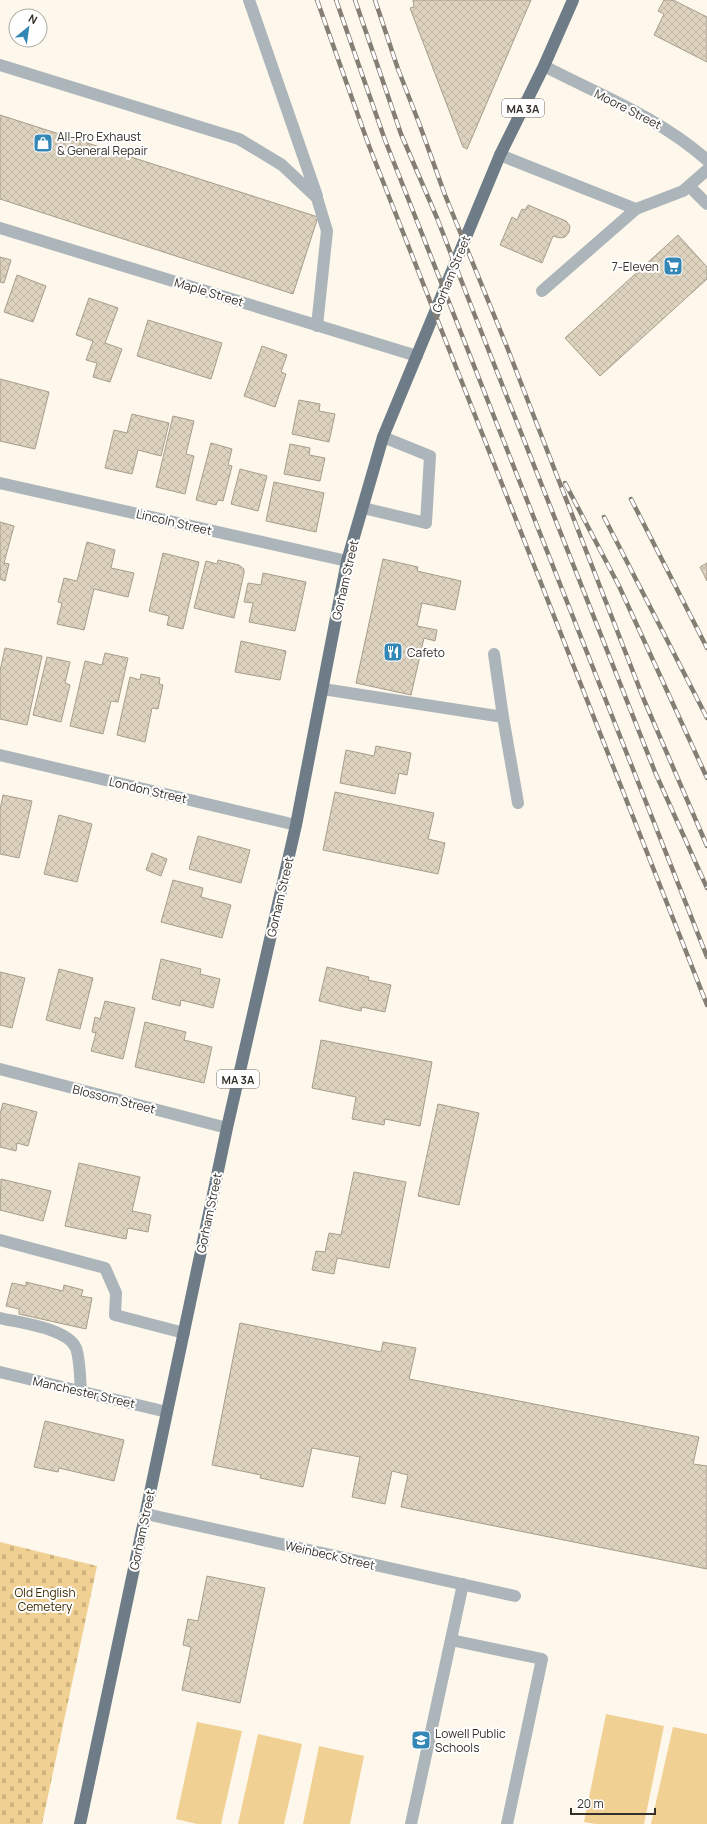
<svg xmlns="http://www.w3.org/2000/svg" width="707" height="1824" viewBox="0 0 707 1824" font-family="Manrope,sans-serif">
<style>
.cemetery{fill:url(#cemetery-stones)}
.park{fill:#f1d093}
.building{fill:url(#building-cross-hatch);stroke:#a79d8a}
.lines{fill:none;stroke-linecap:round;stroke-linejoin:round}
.service{stroke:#acb5ba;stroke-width:12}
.minor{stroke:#acb5ba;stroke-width:12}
.tertiary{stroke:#acb5ba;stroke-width:12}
.primary{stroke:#6d7c87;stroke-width:12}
.rail-casing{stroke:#847e75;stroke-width:4.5}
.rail{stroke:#fff;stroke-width:3;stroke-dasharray:9;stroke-linecap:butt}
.labels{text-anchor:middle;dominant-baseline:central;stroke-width:4;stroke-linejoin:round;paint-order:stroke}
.shield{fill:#fff;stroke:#716d68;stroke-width:1}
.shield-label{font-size:11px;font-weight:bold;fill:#342f28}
.street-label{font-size:12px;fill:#342f28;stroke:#fff}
.poi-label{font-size:12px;fill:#342f28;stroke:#fff;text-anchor:start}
.park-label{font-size:12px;fill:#3d2a00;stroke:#fff}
</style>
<defs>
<pattern id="cemetery-stones" width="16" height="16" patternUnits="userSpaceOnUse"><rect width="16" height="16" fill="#f1d093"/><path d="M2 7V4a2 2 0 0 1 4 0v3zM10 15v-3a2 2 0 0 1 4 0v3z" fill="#cfb37f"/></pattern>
<pattern id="building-cross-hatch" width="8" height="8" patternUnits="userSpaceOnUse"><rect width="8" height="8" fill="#ddd3bf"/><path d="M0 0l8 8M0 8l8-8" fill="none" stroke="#beb5a4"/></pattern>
</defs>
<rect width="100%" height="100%" fill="#fef7eb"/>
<path class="cemetery" d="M 0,1542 L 97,1566 L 42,1824 L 0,1824 Z"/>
<path class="park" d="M 606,1714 L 664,1726 L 644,1824 L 596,1824 L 584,1822 Z
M 197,1722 L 242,1731 L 221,1824 L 197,1824 L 176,1819 Z
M 673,1727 L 707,1734 L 707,1824 L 651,1824 Z
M 258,1734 L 302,1744 L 284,1824 L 238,1824 Z
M 319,1746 L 364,1756 L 350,1824 L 303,1824 Z"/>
<path class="building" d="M 413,0 L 531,0 L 467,149 L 463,147 L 410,8 L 414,7 Z
M 664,0 L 673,0 L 707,17 L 707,62 L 654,35 L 664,14 L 658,11 Z
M 0,115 L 318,217 L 293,294 L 0,199 Z
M 528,205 L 566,221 L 570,226 L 569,232 L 565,237 L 560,238 L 553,236 L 542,263 L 500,245 L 512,217 L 517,220 L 522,209 L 525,210 Z
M 678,235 L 707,267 L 707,279 L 600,376 L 565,338 Z
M 0,257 L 11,260 L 4,283 L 0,282 Z
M 17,275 L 46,286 L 33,322 L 4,312 Z
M 89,298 L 118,308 L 105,343 L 122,349 L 110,382 L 93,377 L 97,363 L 86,360 L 93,341 L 76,335 Z
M 148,320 L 222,343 L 211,379 L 137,356 Z
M 262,346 L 287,355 L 281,372 L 286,374 L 275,407 L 244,396 Z
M 0,379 L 49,392 L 35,449 L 0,441 Z
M 299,400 L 320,404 L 319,411 L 335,414 L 329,442 L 292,434 Z
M 132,414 L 169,423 L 161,456 L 138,450 L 132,474 L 105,468 L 114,430 L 127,433 Z
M 173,416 L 194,421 L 186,454 L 194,456 L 185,494 L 156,487 Z
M 211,443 L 232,449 L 228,465 L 232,466 L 223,501 L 218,500 L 216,505 L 196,500 Z
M 290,444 L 310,448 L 309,455 L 325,458 L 320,481 L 284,474 Z
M 240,469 L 267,476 L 258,511 L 231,504 Z
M 274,482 L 324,493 L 316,532 L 266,521 Z
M 0,522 L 14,526 L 4,563 L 9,564 L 5,581 L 0,579 Z
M 87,542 L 115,550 L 111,568 L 134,573 L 128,597 L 94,589 L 84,630 L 57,624 L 62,603 L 58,602 L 64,578 L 77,581 Z
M 163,553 L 199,562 L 183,629 L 167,625 L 169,616 L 149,611 Z
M 383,559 L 418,567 L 417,571 L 461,581 L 455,610 L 422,603 L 417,626 L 437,630 L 435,641 L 424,638 L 411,695 L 356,683 Z
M 218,560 L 239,565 L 244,569 L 244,573 L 234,618 L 194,608 L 206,561 L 217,564 Z
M 707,563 L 707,581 L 700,567 Z
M 263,573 L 306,582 L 295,631 L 249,622 L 253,603 L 244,602 L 248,583 L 261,585 Z
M 241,641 L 286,651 L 280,680 L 235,672 Z
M 5,648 L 42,656 L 27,725 L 0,719 L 0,671 Z
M 105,653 L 128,658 L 118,702 L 111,701 L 103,734 L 70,726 L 85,661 L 102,665 Z
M 47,657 L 70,662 L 65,683 L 70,685 L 61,722 L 33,715 Z
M 141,674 L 160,678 L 159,684 L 163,685 L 158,709 L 152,708 L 145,742 L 117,735 L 130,677 L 140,680 Z
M 376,746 L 411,753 L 407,775 L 399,773 L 395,794 L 340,783 L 346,750 L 374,756 Z
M 335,792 L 434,813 L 428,839 L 445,843 L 438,874 L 323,850 Z
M 3,795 L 32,801 L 19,858 L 0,854 L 0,810 Z
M 59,815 L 92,824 L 77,882 L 44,874 Z
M 198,836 L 250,850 L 241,883 L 189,869 Z
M 152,853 L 167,859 L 161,876 L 146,870 Z
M 173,880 L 203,888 L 201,897 L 231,905 L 222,938 L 161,922 Z
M 161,959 L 201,969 L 200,974 L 220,979 L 213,1008 L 181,1000 L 180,1006 L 152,999 Z
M 327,967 L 369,977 L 368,980 L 391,985 L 385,1012 L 362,1007 L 361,1011 L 319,1001 Z
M 59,969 L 93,978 L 80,1029 L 46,1020 Z
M 0,972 L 25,978 L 12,1028 L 0,1025 Z
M 105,1001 L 135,1008 L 123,1059 L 91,1051 L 96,1033 L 92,1032 L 95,1017 L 100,1019 Z
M 145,1022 L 186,1032 L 184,1040 L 212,1047 L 204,1083 L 135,1067 Z
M 321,1040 L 432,1062 L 420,1126 L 385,1119 L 384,1125 L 352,1119 L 356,1097 L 312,1088 Z
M 3,1103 L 37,1112 L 28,1146 L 17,1143 L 16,1151 L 0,1147 L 0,1114 Z
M 438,1104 L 479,1113 L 459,1205 L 418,1196 Z
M 79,1163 L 140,1177 L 132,1211 L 151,1215 L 148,1232 L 128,1228 L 126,1239 L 65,1226 Z
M 354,1172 L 406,1182 L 389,1268 L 337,1258 L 334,1274 L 312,1270 L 316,1251 L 325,1252 L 329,1233 L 341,1235 Z
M 1,1179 L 51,1191 L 43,1221 L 0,1210 Z
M 26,1282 L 63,1291 L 64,1285 L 83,1290 L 81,1296 L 92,1298 L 86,1329 L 19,1314 L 19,1309 L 6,1306 L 12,1283 L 26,1286 Z
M 240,1323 L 381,1352 L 383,1342 L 416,1348 L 409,1379 L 699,1437 L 693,1464 L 707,1466 L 707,1569 L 401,1507 L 408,1475 L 392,1471 L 385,1504 L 352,1497 L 360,1457 L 312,1448 L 303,1487 L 260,1478 L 261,1475 L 212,1465 Z
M 45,1421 L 124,1440 L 114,1481 L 59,1468 L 58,1472 L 34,1467 Z
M 207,1576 L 265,1588 L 240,1703 L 182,1690 L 191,1647 L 183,1645 L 188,1619 L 198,1621 Z"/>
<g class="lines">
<path class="service" d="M 249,0 L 317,196
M 0,65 L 239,139 L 282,165 L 317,198 L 327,231 L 317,326
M 500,155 L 636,209 L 683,191 L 707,170
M 689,186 L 707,204
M 542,291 L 636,209
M 363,508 L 426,523 L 430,456 L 383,437
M 323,689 L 503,717 L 494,654
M 503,717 L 518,803
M 0,1240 L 105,1268 L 116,1293 L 115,1315 L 184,1333
M 0,1318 C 20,1323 67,1328 76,1348 C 80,1359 80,1379 81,1391
M 451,1640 L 542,1659 L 507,1824
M 411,1824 L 463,1584"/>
<path class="minor" d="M 0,228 L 417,356
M 0,755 L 296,825
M 0,1069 L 227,1128
M 0,1372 L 167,1412
M 146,1514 L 515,1596"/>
<path class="tertiary" d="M 544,66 C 600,95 660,118 707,160
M 0,483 L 347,561"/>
<path class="primary" d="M 80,1824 L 227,1128 L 296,825 L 347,561 L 383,437 L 500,155 L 544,66 L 573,0"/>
<g class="rail-casing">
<path id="rail" d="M 317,0 L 369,146 L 707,1005
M 336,0 L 385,140 L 707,957
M 355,0 L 401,134 L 437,218 L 477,321 L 655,772 L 707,888
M 375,0 L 398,69 L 419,123 L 445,195 L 507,347 L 644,700 L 707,846
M 565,483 L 619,586 L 707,778
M 631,499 L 707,648
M 604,517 L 707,718"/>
</g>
<use href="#rail" class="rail"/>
</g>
<defs>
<g id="shop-square" transform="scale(1)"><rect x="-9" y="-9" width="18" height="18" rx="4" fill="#3287b6" stroke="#fff"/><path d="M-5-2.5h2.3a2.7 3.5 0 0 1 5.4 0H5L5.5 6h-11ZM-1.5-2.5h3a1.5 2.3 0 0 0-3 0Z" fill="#fff"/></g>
<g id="supermarket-square" transform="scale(1)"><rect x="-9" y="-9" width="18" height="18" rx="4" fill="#3287b6" stroke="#fff"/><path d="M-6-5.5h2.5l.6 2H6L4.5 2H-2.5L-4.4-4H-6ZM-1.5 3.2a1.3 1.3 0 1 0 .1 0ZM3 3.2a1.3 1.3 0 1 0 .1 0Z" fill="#fff"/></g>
<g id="restaurant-square" transform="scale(1)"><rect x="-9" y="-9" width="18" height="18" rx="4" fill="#3287b6" stroke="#fff"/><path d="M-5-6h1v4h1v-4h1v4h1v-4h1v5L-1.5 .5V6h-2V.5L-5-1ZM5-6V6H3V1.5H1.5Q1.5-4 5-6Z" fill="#fff"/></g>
<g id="school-square" transform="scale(1)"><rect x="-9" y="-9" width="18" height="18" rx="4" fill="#3287b6" stroke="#fff"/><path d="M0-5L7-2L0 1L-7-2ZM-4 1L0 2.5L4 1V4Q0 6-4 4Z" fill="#fff"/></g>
</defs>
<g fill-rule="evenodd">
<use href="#shop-square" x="43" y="143"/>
<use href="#supermarket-square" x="673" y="266"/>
<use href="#restaurant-square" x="393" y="652"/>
<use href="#school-square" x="421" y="1740"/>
</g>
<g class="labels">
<g class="shield">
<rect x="502" y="99" width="42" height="18" rx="3"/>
<rect x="217" y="1070" width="42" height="18" rx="3"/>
</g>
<g class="shield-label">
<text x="523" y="108">MA 3A</text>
<text x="238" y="1079">MA 3A</text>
</g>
<g class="street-label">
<text transform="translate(628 109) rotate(27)">Moore Street</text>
<text transform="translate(451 274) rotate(-68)">Gorham Street</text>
<text transform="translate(209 292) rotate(17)">Maple Street</text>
<text transform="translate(174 522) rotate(13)">Lincoln Street</text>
<text transform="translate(345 580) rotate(-77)">Gorham Street</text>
<text transform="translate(148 790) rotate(13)">London Street</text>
<text transform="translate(280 897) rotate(-77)">Gorham Street</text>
<text transform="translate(114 1099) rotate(14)">Blossom Street</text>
<text transform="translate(209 1213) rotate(-78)">Gorham Street</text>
<text transform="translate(84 1392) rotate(13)">Manchester Street</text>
<text transform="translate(142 1530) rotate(-78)">Gorham Street</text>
<text transform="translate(330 1555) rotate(13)">Weinbeck Street</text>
</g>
<g class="poi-label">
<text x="57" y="136">All-Pro Exhaust<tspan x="57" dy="14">&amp; General Repair</tspan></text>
<text x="659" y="266" text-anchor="end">7-Eleven</text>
<text x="407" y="652">Cafeto</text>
<text x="435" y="1733">Lowell Public<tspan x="435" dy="14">Schools</tspan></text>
</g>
<g class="park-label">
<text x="45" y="1592">Old English<tspan x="45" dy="14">Cemetery</tspan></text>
</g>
</g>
<g transform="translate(28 28) rotate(29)"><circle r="19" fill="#ffffff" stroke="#aeaca9"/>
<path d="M0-3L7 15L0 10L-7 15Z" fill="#3287b6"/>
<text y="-6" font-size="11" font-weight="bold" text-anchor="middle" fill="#342f28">N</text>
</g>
<path d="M571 1808v6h84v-6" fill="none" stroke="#342f28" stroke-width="2"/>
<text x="577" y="1808" font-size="12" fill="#342f28" stroke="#ffffff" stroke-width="3" paint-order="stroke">20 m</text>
</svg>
